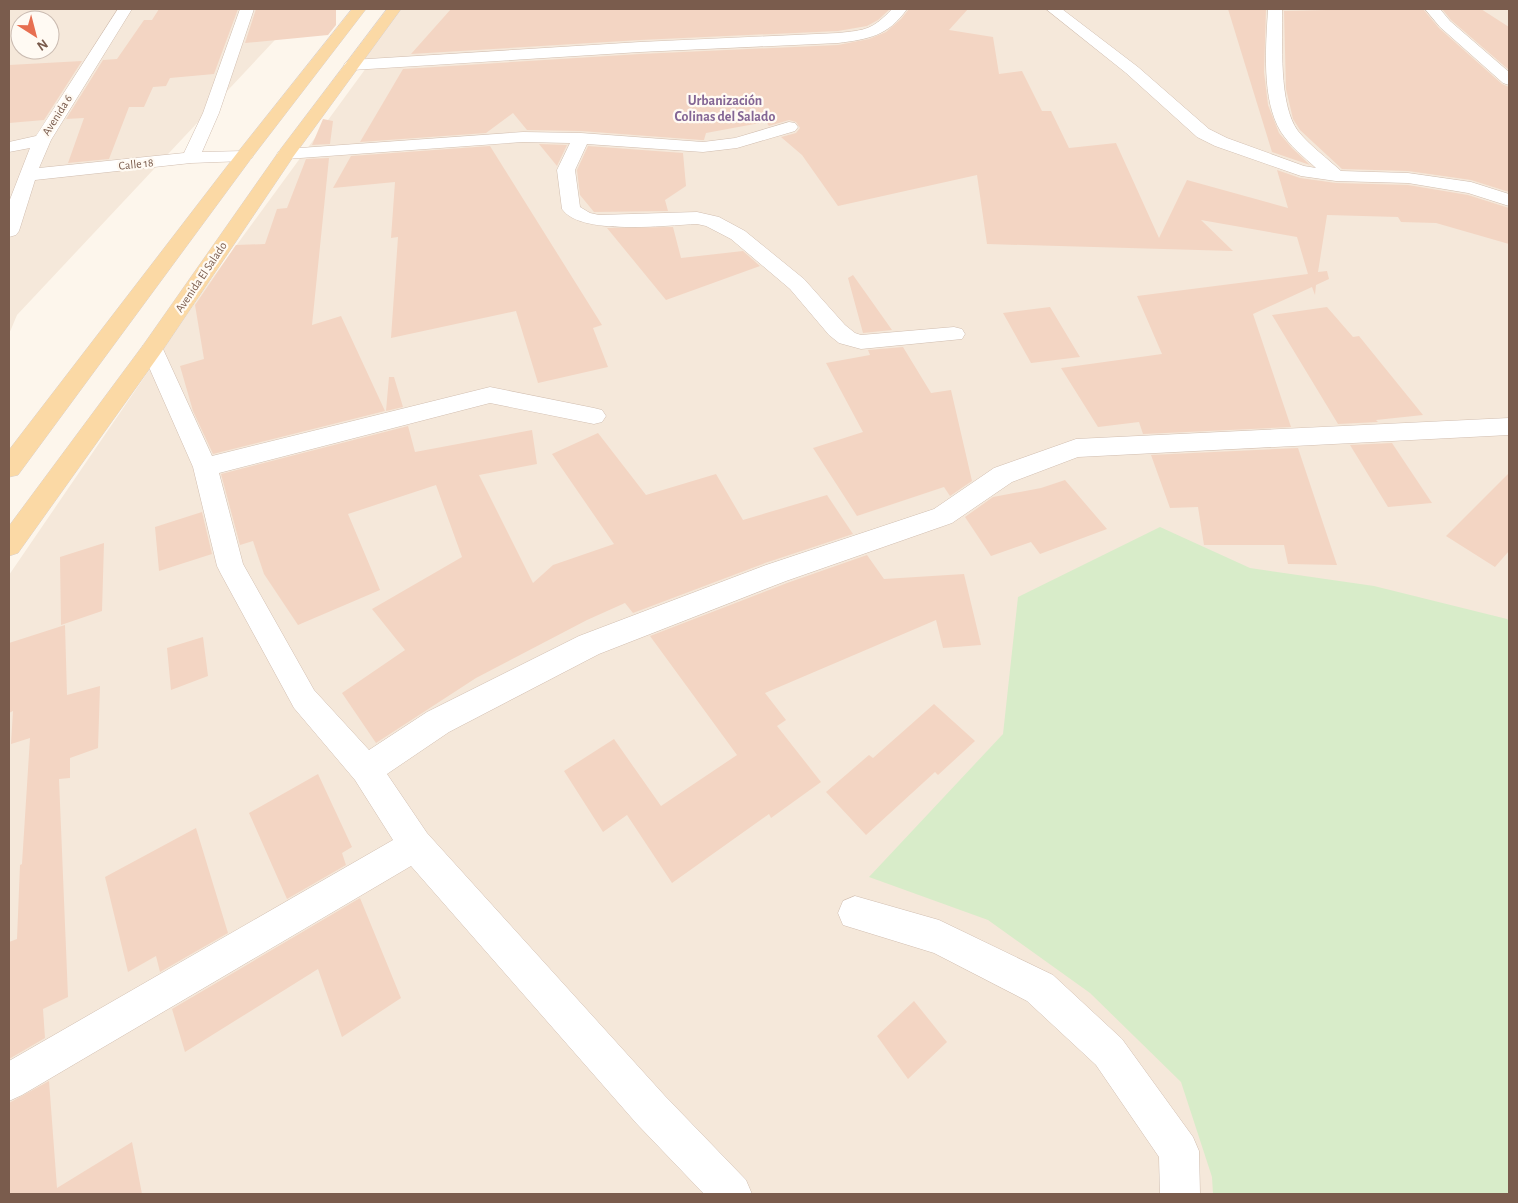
<svg xmlns="http://www.w3.org/2000/svg" width="1518" height="1203" viewBox="0 0 1518 1203" font-family="'Alegreya Sans',sans-serif">
<style>
.residential{fill:#f5e8da;fill-rule:evenodd}
.green{fill:#d8ecc9}
.building{fill:#f3d5c3}
.lines{fill:none;stroke-linecap:round;stroke-linejoin:round}
.street-casing{stroke:#d1beb0;stroke-width:1}
.primary-casing{stroke:#dad1cd;stroke-width:1}
.street{fill:#fff;fill-rule:evenodd}
.primary{fill:#fbd9a5;fill-rule:evenodd}
.labels{text-anchor:middle;dominant-baseline:central;stroke-width:4.5;stroke-linejoin:round;paint-order:stroke}
.far-street-label{font-size:12px;fill:#7a5c4d;stroke:#fffaf3}
.far-neighbourhood-label{font-size:14px;font-weight:bold;fill:#846695;stroke:#fffaf3}
</style>
<rect width="100%" height="100%" fill="#fdf6ec"/>
<path class="residential" d="M 9,9 L 304,9 L 17,315 L 9,334 ZM 20,20 L 50,20 L 50,50 L 20,50 Z
M 400,9 L 1509,9 L 1509,1194 L 9,1194 L 9,575 L 208,284 L 369,64 L 360,64 Z"/>
<path class="green" d="M 1160,527 L 1250,568 L 1374,586 L 1507,619 L 1509,621 L 1509,1194 L 1213,1194 L 1212,1177 L 1181,1082 L 1090,993 L 988,920 L 869,877 L 1003,734 L 1018,597 Z"/>
<path class="building" d="M 159,9 L 238,9 L 214,74 L 170,78 L 166,86 L 153,87 L 144,107 L 129,107 L 109,159 L 68,163 L 84,118 L 66,119 L 103,60 L 117,59 L 144,20 L 152,20 Z
M 256,9 L 336,9 L 336,25 L 328,35 L 245,43 Z
M 451,9 L 890,9 L 878,20 L 867,26 L 838,31 L 640,40 L 411,54 Z
M 909,9 L 968,9 L 949,30 L 993,37 L 999,74 L 1022,71 L 1042,111 L 1051,111 L 1069,148 L 1116,143 L 1159,238 L 1187,180 L 1288,208 L 1277,170 L 1300,178 L 1336,183 L 1408,185 L 1468,195 L 1509,208 L 1509,244 L 1436,223 L 1401,222 L 1398,217 L 1327,215 L 1318,272 L 1327,271 L 1329,279 L 1316,285 L 1315,295 L 1312,287 L 1253,314 L 1291,427 L 1143,434 L 1139,422 L 1098,427 L 1061,368 L 1162,354 L 1137,296 L 1308,274 L 1297,237 L 1201,220 L 1233,251 L 987,244 L 977,175 L 838,206 L 802,155 L 781,137 L 796,133 L 800,128 L 796,122 L 789,120 L 769,126 L 766,122 L 706,133 L 704,140 L 701,140 L 581,131 L 527,130 L 513,113 L 486,133 L 360,142 L 403,69 L 640,54 L 838,45 L 869,39 L 886,32 L 901,19 Z
M 1228,9 L 1266,9 L 1264,72 L 1268,105 L 1279,133 L 1292,148 L 1310,165 L 1272,152 Z
M 1368,9 L 1423,9 L 1439,28 L 1502,84 L 1509,87 L 1509,192 L 1471,180 L 1408,171 L 1342,169 L 1300,130 L 1293,119 L 1286,89 L 1284,11 Z
M 1442,9 L 1481,9 L 1509,27 L 1509,70 L 1451,20 Z
M 82,61 L 44,120 L 9,123 L 9,65 Z
M 323,119 L 333,121 L 330,144 L 312,145 Z
M 539,144 L 567,145 L 557,166 Z
M 490,146 L 602,325 L 593,328 L 608,367 L 538,383 L 516,311 L 391,338 L 398,237 L 391,238 L 395,182 L 333,188 L 351,156 Z
M 588,146 L 683,153 L 686,186 L 665,200 L 668,211 L 594,212 L 580,195 L 577,170 Z
M 329,158 L 312,325 L 341,316 L 385,411 L 213,454 L 193,411 L 180,366 L 204,359 L 195,305 L 236,245 L 265,244 L 277,209 L 287,208 L 306,159 Z
M 673,227 L 681,258 L 743,251 L 760,266 L 666,300 L 607,228 Z
M 853,275 L 892,330 L 863,333 L 848,278 Z
M 1050,307 L 1080,357 L 1031,363 L 1003,313 Z
M 1327,307 L 1353,337 L 1359,336 L 1423,415 L 1376,420 L 1378,422 L 1338,424 L 1272,315 Z
M 903,347 L 931,393 L 951,390 L 972,481 L 950,496 L 944,487 L 857,516 L 813,448 L 863,432 L 826,363 L 870,355 L 868,350 Z
M 389,377 L 394,377 L 403,407 L 386,411 Z
M 408,426 L 415,452 L 532,430 L 537,464 L 479,475 L 533,583 L 553,565 L 614,544 L 552,454 L 598,433 L 646,495 L 716,474 L 743,520 L 827,495 L 853,534 L 765,563 L 633,613 L 625,603 L 587,620 L 476,678 L 376,743 L 342,693 L 405,650 L 372,609 L 462,557 L 436,485 L 348,514 L 380,590 L 298,625 L 264,574 L 253,541 L 240,545 L 221,474 Z
M 1392,443 L 1432,503 L 1388,507 L 1350,445 Z
M 1298,448 L 1337,565 L 1288,564 L 1284,545 L 1204,545 L 1198,507 L 1170,508 L 1151,455 Z
M 1509,473 L 1509,551 L 1495,567 L 1446,536 Z
M 1065,480 L 1107,529 L 1040,554 L 1031,542 L 991,556 L 965,517 L 993,497 L 1041,488 Z
M 202,512 L 212,554 L 159,571 L 155,527 Z
M 104,543 L 102,611 L 61,625 L 60,557 Z
M 867,555 L 884,579 L 964,574 L 981,645 L 943,648 L 936,620 L 765,693 L 786,720 L 777,726 L 821,782 L 771,818 L 769,814 L 672,883 L 627,815 L 603,832 L 564,771 L 614,739 L 661,806 L 737,755 L 650,636 L 787,583 Z
M 65,625 L 67,695 L 100,686 L 98,748 L 70,758 L 70,778 L 59,779 L 68,997 L 43,1009 L 45,1038 L 9,1059 L 9,942 L 17,939 L 20,865 L 22,864 L 30,738 L 11,744 L 13,711 L 9,713 L 9,643 Z
M 203,637 L 208,676 L 171,690 L 167,648 Z
M 934,704 L 975,741 L 938,775 L 935,772 L 866,835 L 826,792 L 869,755 L 873,758 Z
M 318,774 L 352,847 L 342,853 L 346,865 L 287,899 L 249,813 Z
M 196,828 L 228,933 L 160,972 L 156,956 L 128,972 L 105,877 Z
M 360,898 L 401,998 L 342,1037 L 318,969 L 185,1052 L 172,1009 Z
M 914,1001 L 947,1042 L 908,1079 L 877,1036 Z
M 49,1081 L 57,1188 L 132,1142 L 142,1194 L 9,1194 L 9,1103 Z"/>
<g class="lines">
<g class="street-casing">
<path id="street" d="M 118,9 L 132,9 L 51,140 L 39,168 L 184,153 L 203,113 L 240,9 L 254,9 L 219,113 L 202,152 L 244,151 L 250,152 L 253,156 L 250,160 L 244,161 L 191,163 L 35,180 L 19,231 L 16,235 L 9,237 L 9,202 L 30,148 L 9,152 L 9,142 L 36,136 Z
M 892,9 L 907,9 C 888,36 869,39 838,43 L 640,52 L 352,70 L 346,68 L 344,65 L 346,62 L 352,60 L 640,42 L 838,33 C 866,30 872,30 892,9 Z
M 1046,9 L 1062,9 L 1138,67 L 1209,129 L 1227,138 L 1304,166 L 1316,168 C 1304,157 1290,146 1281,132 C 1261,100 1266,45 1268,9 L 1282,9 C 1283,41 1278,104 1298,131 C 1310,146 1327,158 1341,171 L 1408,173 L 1471,182 L 1509,194 L 1509,206 L 1468,193 L 1408,183 L 1336,181 L 1301,176 L 1215,146 L 1197,137 L 1126,73 Z
M 1425,9 L 1440,9 L 1450,21 L 1509,72 L 1509,85 L 1503,83 L 1440,27 Z
M 789,122 L 795,123 L 798,127 L 795,131 L 737,148 L 703,152 L 587,144 L 575,170 L 580,207 L 590,213 L 599,215 L 697,212 L 719,217 L 745,231 L 804,279 L 845,325 L 855,333 L 861,335 L 954,327 L 962,329 L 965,334 L 962,339 L 861,349 L 839,343 L 829,335 L 790,289 L 731,239 L 706,226 L 697,224 C 666,225 580,236 562,209 L 557,170 L 570,143 L 523,142 L 286,159 L 280,158 L 277,154 L 280,150 L 286,149 L 523,132 L 581,133 L 703,142 L 735,138 Z
M 152,342 L 160,344 L 163,349 L 212,456 L 490,387 L 594,408 L 602,410 L 606,416 L 602,422 L 594,424 L 490,403 L 219,473 L 243,564 L 314,690 L 369,750 L 427,712 L 579,636 L 766,565 L 934,509 L 994,468 L 1076,439 L 1509,418 L 1509,435 L 1078,457 L 1012,482 L 952,523 L 786,581 L 599,654 L 449,732 L 387,774 L 427,833 L 665,1096 L 746,1180 L 752,1194 L 704,1194 L 637,1124 L 411,866 L 22,1095 L 9,1101 L 9,1061 L 393,840 L 355,780 L 294,708 L 221,574 L 217,566 L 193,467 L 141,349 L 144,344 Z
M 855,896 L 939,920 L 1053,975 L 1122,1039 L 1193,1137 L 1199,1151 L 1200,1194 L 1160,1194 L 1159,1157 L 1096,1065 L 1027,1001 L 934,953 L 843,925 L 838,913 L 843,901 Z"/>
</g>
<g class="primary-casing">
<path id="primary" d="M 352,9 L 366,9 L 250,160 L 18,475 L 9,477 L 9,450 L 238,152 Z
M 387,9 L 401,9 L 293,157 L 160,354 L 18,553 L 9,556 L 9,526 L 144,344 L 280,150 Z"/>
</g>
<use href="#street" class="street"/>
<use href="#primary" class="primary"/>
</g>
<g class="labels">
<g class="far-street-label">
<text transform="translate(57 115) rotate(-58)">Avenida 6</text>
<text transform="translate(136 164) rotate(-6)">Calle 18</text>
<text transform="translate(201 277) rotate(-56)">Avenida El Salado</text>
</g>
<g class="far-neighbourhood-label">
<text x="725" y="101">Urbanización<tspan x="725" dy="16">Colinas del Salado</tspan></text>
</g>
</g>
<rect width="1518" height="1203" fill="none" stroke="#7a5c4d" stroke-width="20"/>
<g transform="translate(35 35) rotate(144)"><circle r="24" fill="#fffaf3" stroke="#cabbb1"/>
<path d="M0-4L9 19L0 12L-9 19Z" fill="#e76f51"/>
<text y="-8" font-size="14" font-weight="bold" text-anchor="middle" fill="#7a5c4d">N</text>
</g>
</svg>
